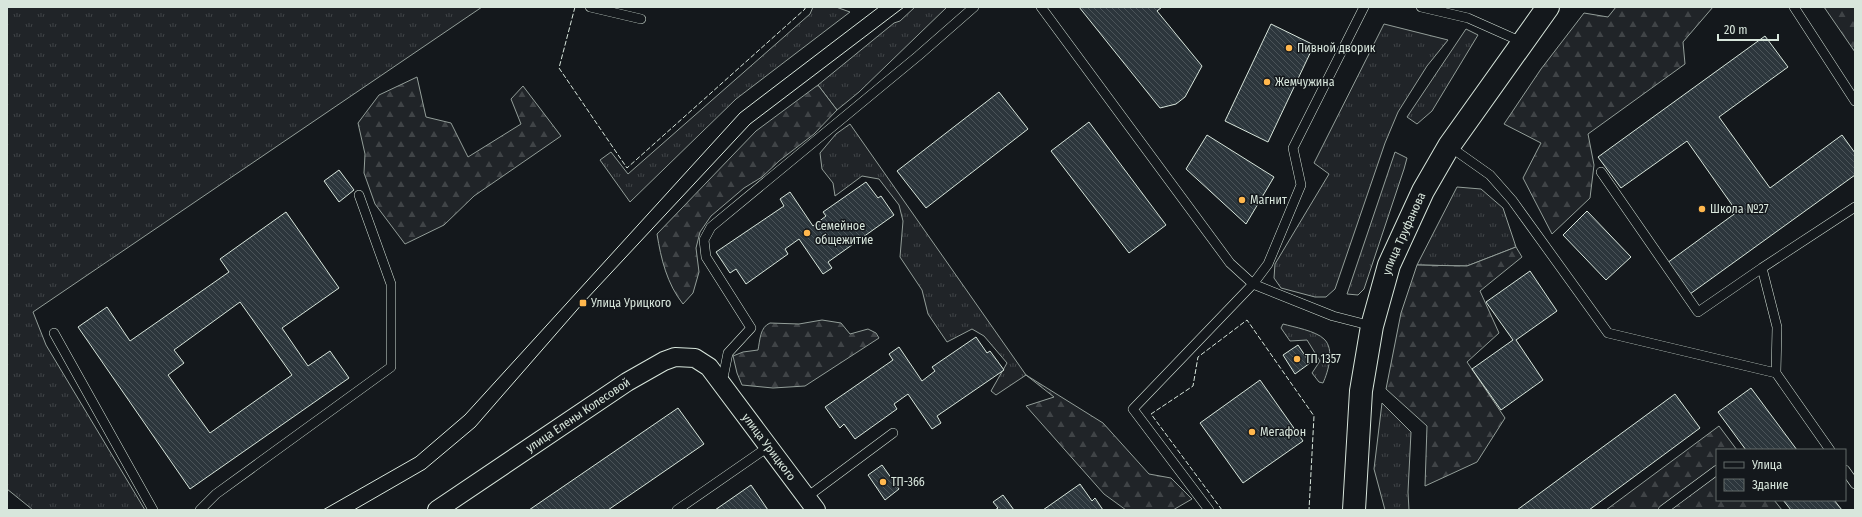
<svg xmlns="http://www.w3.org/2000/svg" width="1862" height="517" viewBox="0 0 1862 517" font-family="'Fira Sans Condensed',sans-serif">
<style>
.grass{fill:url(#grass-tufts);stroke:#939e99}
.forest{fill:url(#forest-firs);stroke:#939e99}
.building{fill:url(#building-back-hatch);stroke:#d8e6dc;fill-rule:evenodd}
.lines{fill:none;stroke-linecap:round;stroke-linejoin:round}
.lane-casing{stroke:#d8e6dc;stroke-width:10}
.street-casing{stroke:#d8e6dc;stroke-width:20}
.secondary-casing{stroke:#d8e6dc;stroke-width:24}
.lane{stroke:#14181c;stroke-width:9}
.street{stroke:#14181c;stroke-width:18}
.secondary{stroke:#14181c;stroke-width:22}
.tram{stroke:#d8e6dc;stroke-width:1}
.fence{stroke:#d8e6dc;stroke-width:1;stroke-dasharray:5 2;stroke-linecap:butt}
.poi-dot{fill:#ffb74d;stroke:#14181c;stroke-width:1.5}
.labels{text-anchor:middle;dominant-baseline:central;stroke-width:3;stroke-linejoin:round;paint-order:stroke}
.poi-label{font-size:12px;fill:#d8e6dc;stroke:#14181c;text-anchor:start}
.street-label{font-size:12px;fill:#d8e6dc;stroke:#14181c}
</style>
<defs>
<pattern id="grass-tufts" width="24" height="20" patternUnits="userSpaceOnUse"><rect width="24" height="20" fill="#202428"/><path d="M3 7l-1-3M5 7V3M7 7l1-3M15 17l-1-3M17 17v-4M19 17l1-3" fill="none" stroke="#404447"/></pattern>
<pattern id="forest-firs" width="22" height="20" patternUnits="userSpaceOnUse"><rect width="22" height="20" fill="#202428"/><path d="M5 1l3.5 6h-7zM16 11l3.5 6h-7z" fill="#404447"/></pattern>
<pattern id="building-back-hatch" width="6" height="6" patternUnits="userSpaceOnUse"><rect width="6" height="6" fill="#2c363c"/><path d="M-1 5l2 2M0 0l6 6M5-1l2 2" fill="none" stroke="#4a5358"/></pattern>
</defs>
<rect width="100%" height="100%" fill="#14181c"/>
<path class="grass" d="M 7,7 L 482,7 L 33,312 L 46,345 L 145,510 L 33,510 L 7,489 Z
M 813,7 L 836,7 L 850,12 L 736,99 L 630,202 L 600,160 L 611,152 L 628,174 L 810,14 Z
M 915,7 L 947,7 L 859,92 L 837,110 L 818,85 L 894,23 L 900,21 Z
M 1384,24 L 1448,40 L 1427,66 L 1398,112 L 1385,143 L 1335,289 L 1326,297 L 1315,297 L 1281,288 L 1274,278 L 1275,264 L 1329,174 L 1314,163 Z
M 1466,29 L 1478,35 L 1432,111 L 1417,124 L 1407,117 Z
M 850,124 L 1026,375 L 996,395 L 991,391 L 1007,363 L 984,336 L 972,329 L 947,342 L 928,314 L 922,290 L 900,257 L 903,221 L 899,205 L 879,179 L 862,176 L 835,196 L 833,183 L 822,169 L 820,153 L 836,134 Z
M 1395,152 L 1407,158 L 1404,169 L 1364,289 L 1358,295 L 1347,294 Z
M 1457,187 L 1481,189 L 1503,208 L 1516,247 L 1467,266 L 1417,265 Z
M 1283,324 C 1294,327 1316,331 1324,339 C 1335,349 1328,372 1323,383 L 1319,382 L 1312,373 L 1320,361 L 1307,340 L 1290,341 L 1281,328 Z
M 1382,403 L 1411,432 L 1408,492 L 1409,510 L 1385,510 L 1374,469 Z"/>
<path class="forest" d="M 1616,7 L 1713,7 L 1683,42 L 1685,64 L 1588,134 L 1594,165 L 1590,198 L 1552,234 L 1523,178 L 1541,143 L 1504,124 L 1541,69 L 1584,13 L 1608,17 Z
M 1824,7 L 1855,7 L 1855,52 Z
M 417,77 L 426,117 L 451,123 L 468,157 L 521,124 L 511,99 L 523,86 L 561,136 L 474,196 L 444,225 L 405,244 L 375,204 L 364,173 L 365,154 L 358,123 L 379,95 Z
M 818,85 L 837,110 L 814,134 L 779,161 L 762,177 L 744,188 L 711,216 L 700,232 L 696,248 L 699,272 L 693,293 L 683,304 C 667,284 661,259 657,234 L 756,131 Z
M 1516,247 L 1522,257 L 1480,291 L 1499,333 L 1467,362 L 1505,418 L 1477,462 L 1425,486 L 1427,426 L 1386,389 L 1401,313 L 1417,265 L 1467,266 Z
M 822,320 L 841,323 L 850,334 L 868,329 L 876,333 L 879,338 L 805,386 L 773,388 L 742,385 L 737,373 L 733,356 L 743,352 L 758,350 C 760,340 760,327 770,323 L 799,324 Z
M 1026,375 L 1103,423 L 1149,474 L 1171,478 L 1192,499 L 1173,510 L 1126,510 L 1104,494 L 1026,406 L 1054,397 Z
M 1719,426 L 1737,450 L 1717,450 L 1717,500 L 1774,500 L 1782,510 L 1606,510 Z"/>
<path class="building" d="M 1079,7 L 1162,7 L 1157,11 L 1202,66 L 1185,97 L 1176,104 L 1160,108 Z
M 1271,24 L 1314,45 L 1268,142 L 1225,121 Z
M 1765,36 L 1788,67 L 1719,117 L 1770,188 L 1842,135 L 1855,153 L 1855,175 L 1690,294 L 1667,263 L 1737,212 L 1687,141 L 1621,188 L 1598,157 Z
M 999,92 L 1028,129 L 926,208 L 897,171 Z
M 1089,122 L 1166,225 L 1129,253 L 1051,151 Z
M 1207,135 L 1274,177 L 1246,224 L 1186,169 Z
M 339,170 L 354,190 L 339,202 L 324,181 Z
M 866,182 L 878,198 L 881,196 L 894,215 L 828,262 L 832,268 L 823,274 L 799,239 L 785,249 L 788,254 L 746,284 L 736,269 L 730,273 L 716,252 L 784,206 L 780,199 L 790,192 L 813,226 L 826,216 L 823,212 Z
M 1587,211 L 1631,257 L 1606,280 L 1563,235 Z
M 286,212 L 339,288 L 282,328 L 308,366 L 330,351 L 349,378 L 190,489 L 78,327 L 107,307 L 130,341 L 229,272 L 220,259 ZM 240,302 L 292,375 L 210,433 L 168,375 L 184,363 L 174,350 Z
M 1530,271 L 1557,311 L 1516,340 L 1543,380 L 1501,410 L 1472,369 L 1513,340 L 1486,302 Z
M 976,337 L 987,353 L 990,351 L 1004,370 L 937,416 L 941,423 L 932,429 L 908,394 L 894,404 L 897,409 L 855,439 L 844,424 L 840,428 L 825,407 L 893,360 L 889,354 L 899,347 L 922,381 L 935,371 L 932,367 Z
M 1298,345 L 1310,363 L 1295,374 L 1283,355 Z
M 1260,380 L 1303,441 L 1243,483 L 1200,423 Z
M 1751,388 L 1797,450 L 1746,450 L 1718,412 Z
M 1675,394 L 1700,428 L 1589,510 L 1517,510 Z
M 678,408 L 704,444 L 646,484 L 608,510 L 529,510 Z
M 882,465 L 899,489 L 885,500 L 868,475 Z
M 1080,484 L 1092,501 L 1095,498 L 1103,510 L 1043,510 Z
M 751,485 L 768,510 L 715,510 Z
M 1003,495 L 1014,510 L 995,510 L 998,508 L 993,502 Z
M 1783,500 L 1834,500 L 1842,510 L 1791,510 Z"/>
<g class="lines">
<g class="lane-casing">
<path id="lane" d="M 590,7 L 641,19
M 1041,7 L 1230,263 L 1253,284 L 1268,264 L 1301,185 L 1293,148 L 1364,7
M 1421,7 L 1468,18 L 1522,42
M 1794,7 L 1855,101
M 1449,146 L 1490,175 L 1512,200 L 1608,333 L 1776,373 L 1830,450
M 1601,172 L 1698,312 L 1762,268
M 54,333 L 153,510
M 1776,373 L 1777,327 L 1762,268 L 1855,207
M 722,383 L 728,353 L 751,328 L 706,257 L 704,240 L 711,227 L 918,56 L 974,7
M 1845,470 L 1855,484
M 807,497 L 893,433
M 200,510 L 216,494 L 391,367 L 391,284 L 359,195
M 677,510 L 768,447
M 1209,510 L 1133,409 L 1253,284 L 1333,316 L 1372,326
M 1663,510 L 1717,470"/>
</g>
<g class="street-casing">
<g id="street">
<path id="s1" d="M 437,510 L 627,382 L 664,361 L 675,357 L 695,358 L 709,367 L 816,510"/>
</g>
</g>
<g class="secondary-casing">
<g id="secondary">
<path id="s2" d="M 1354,510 L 1361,391 L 1372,326 L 1389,265 L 1423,191 L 1449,146 L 1548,7"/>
</g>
</g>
<use href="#lane" class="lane"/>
<use href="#street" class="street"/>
<use href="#secondary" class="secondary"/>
<path class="tram" d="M 323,510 L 416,457 L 465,415 L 740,113 L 879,7
M 354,510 L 425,469 L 475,427 L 583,303 L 750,124 L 904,7"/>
<path class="fence" d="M 575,7 L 559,68 L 627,168 L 805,9 L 805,7
M 852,7 L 853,7
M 1222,510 L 1151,414 L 1193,386 L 1198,357 L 1247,320 L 1314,416 L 1309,510"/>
</g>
<g class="poi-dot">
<circle cx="1289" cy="48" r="4"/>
<circle cx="1267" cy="82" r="4"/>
<circle cx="1242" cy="200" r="4"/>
<circle cx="1702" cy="209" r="4"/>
<circle cx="807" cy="233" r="4"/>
<rect x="579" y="299" width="8" height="8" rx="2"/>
<circle cx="1297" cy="359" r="4"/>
<circle cx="1252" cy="432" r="4"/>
<circle cx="883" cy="482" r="4"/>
</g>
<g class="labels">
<g class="poi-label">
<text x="1297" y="48">Пивной дворик</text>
<text x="1275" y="82">Жемчужина</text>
<text x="1250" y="200">Магнит</text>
<text x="1710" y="209">Школа №27</text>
<text x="815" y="226">Семейное<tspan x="815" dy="14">общежитие</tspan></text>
<text x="591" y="303">Улица Урицкого</text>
<text x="1305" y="359">ТП 1357</text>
<text x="1260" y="432">Мегафон</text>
<text x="891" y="482">ТП-366</text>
</g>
<g class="street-label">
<text stroke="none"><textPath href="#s2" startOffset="283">улица Труфанова</textPath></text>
<text stroke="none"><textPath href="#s1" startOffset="170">улица Елены Колесовой</textPath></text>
<text stroke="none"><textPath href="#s1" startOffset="420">улица Урицкого</textPath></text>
</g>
</g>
<rect width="1862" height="517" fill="none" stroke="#d8e6dc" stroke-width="16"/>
<rect x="1716" y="449" width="130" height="52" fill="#14181c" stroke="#626a69"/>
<rect x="1724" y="462" width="20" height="6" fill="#14181c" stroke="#626a69"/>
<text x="1752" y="469" font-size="12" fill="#d8e6dc">Улица</text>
<rect x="1724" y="479" width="20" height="12" fill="url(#building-back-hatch)" stroke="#626a69"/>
<text x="1752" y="489" font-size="12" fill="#d8e6dc">Здание</text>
<path d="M1718 34v6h60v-6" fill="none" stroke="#d8e6dc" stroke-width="2"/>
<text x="1724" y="34" font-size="12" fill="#d8e6dc" stroke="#14181c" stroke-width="3" paint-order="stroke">20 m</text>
</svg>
